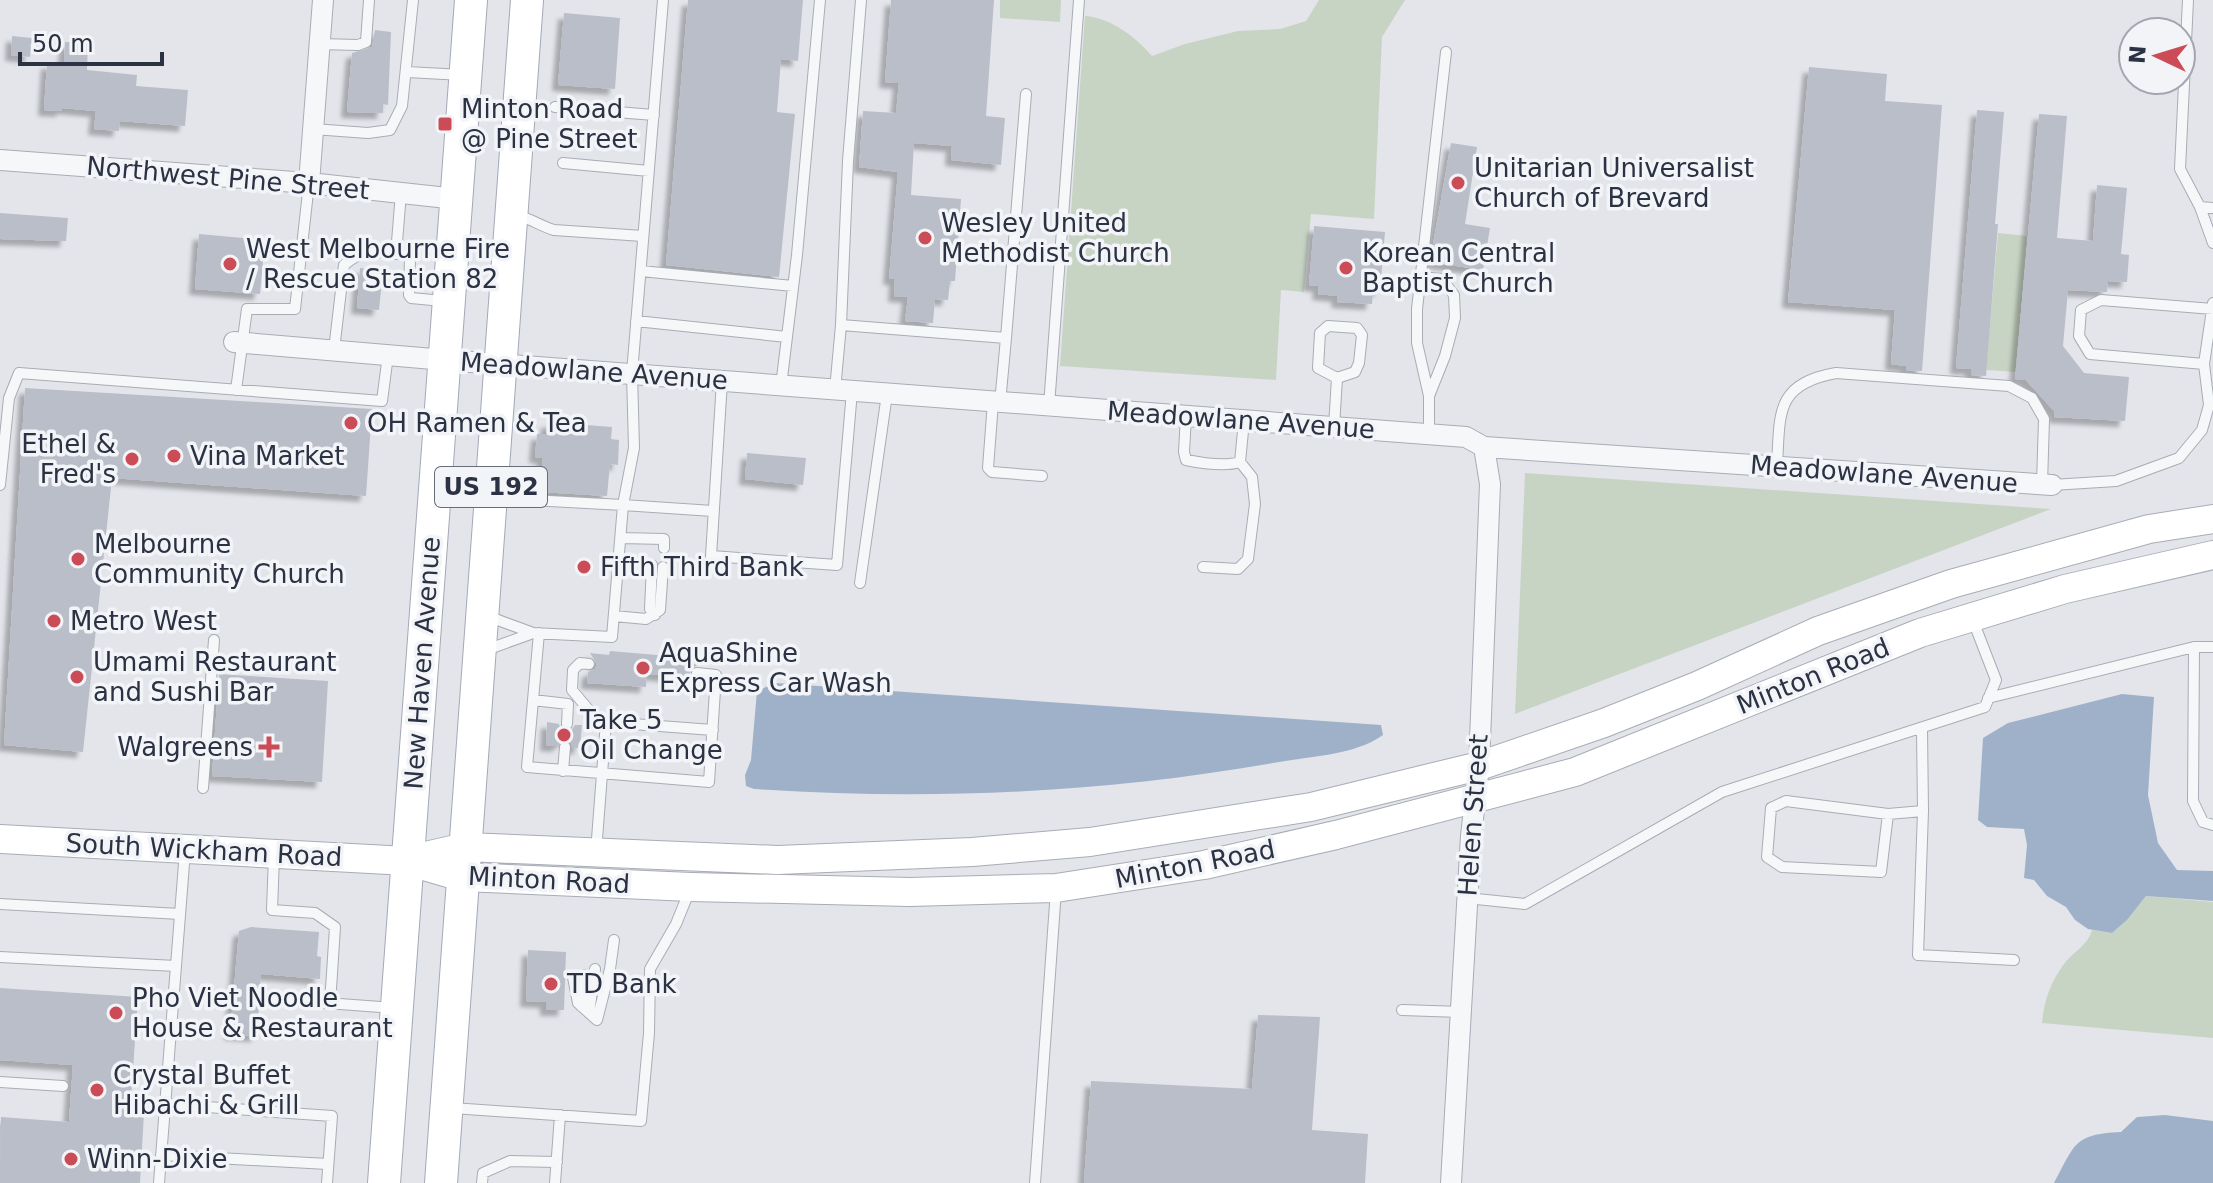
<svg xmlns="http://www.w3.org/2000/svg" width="2213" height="1183" viewBox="0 0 2213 1183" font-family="'DejaVu Sans',sans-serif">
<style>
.green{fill:#c7d4c4}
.water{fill:#9fb1c9}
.building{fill:#babec8;filter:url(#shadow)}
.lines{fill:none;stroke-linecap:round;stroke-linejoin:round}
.lane-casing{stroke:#a8acb5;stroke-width:12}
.street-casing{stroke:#a8acb5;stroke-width:22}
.secondary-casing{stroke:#a8acb5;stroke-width:30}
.primary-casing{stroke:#a2a9b6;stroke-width:34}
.lane{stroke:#f6f7f9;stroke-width:10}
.street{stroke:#f6f7f9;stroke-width:20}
.secondary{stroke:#fff;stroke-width:28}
.primary{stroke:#fff;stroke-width:32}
.poi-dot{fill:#cb4c56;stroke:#f3f4f8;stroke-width:3}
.labels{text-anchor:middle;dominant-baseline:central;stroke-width:7;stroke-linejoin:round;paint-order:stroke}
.shield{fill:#f3f4f8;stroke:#676c79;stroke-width:2}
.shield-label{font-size:24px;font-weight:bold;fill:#2b3243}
.poi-label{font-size:26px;fill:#2b3243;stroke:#f3f4f8;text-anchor:start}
.street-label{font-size:26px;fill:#2b3243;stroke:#f3f4f8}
</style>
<defs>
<filter id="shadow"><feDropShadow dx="-6" dy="6" stdDeviation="2" flood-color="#0004"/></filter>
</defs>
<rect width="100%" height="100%" fill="#e3e5eb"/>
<path class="green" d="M 1000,0 L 1061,0 L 1060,22 L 1000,18 Z
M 1319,0 L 1405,0 L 1382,37 L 1374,219 L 1311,214 L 1304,292 L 1281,290 L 1276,380 L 1060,366 L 1085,16 C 1111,18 1136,37 1152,56 L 1185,44 L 1238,31 L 1280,29 L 1306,21 Z
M 1998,233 L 2027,236 L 2016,372 L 1986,370 Z
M 1525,473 L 2051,509 L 1515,714 Z
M 2146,896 L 2213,902 L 2213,1038 L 2042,1023 C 2044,1001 2050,983 2064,964 C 2073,952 2088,945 2092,930 L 2112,933 L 2127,920 Z"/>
<path class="water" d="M 775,683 L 1381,725 L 1383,735 C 1355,755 1313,756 1279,762 C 1105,793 930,801 754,789 L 746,786 L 745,775 L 751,760 L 757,691 Z
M 2122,694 L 2154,697 L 2148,795 L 2158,843 L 2177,870 L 2213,871 L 2213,901 L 2146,896 L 2127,920 L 2112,933 L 2088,929 L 2075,920 L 2066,907 L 2047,896 L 2034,880 L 2024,878 L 2027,845 L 2024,829 L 1987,827 L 1978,820 L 1983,738 L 2008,723 Z
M 2165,1115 L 2213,1121 L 2213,1183 L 2054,1183 C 2075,1145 2073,1134 2121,1132 L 2137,1117 Z"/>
<path class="building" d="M 688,0 L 803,0 L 798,61 L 781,59 L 777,112 L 795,114 L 779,277 L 666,265 Z
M 891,0 L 994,0 L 986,116 L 1005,118 L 1001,165 L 951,160 L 952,146 L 914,143 L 911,195 L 961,199 L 955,281 L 950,281 L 948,300 L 935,299 L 933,323 L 905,321 L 908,297 L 894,296 L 895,279 L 889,279 L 898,172 L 859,167 L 863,111 L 896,113 L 899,83 L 885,82 Z
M 564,13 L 620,18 L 615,89 L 558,85 Z
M 375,30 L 391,32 L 388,105 L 383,104 L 383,113 L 347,112 L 352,53 L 372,47 Z
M 12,36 L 32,38 L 30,57 L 11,55 Z
M 65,42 L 88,43 L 87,70 L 137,75 L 136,86 L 188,90 L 185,126 L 120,121 L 119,131 L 94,129 L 96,111 L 62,108 L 62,111 L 44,110 L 47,63 L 64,65 Z
M 1809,67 L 1887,74 L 1885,101 L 1942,105 L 1922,371 L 1906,370 L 1906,366 L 1891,364 L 1895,310 L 1788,302 Z
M 1977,110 L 2004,112 L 1995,224 L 1998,224 L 1986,376 L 1971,375 L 1971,369 L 1956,368 Z
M 2039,114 L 2067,116 L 2057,238 L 2093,241 L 2097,185 L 2127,188 L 2121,254 L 2129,255 L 2127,282 L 2108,281 L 2107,292 L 2068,290 L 2063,346 L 2084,373 L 2129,377 L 2125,421 L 2054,417 L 2055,412 L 2026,380 L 2015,379 Z
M 1451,143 L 1477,147 L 1465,224 L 1490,228 L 1483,270 L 1430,262 Z
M 0,213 L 68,218 L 66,241 L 0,239 Z
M 1314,226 L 1385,232 L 1380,291 L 1373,290 L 1372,304 L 1337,302 L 1338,296 L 1318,294 L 1319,286 L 1309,285 Z
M 199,234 L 265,240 L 260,294 L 195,289 Z
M 360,268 L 383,270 L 379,310 L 357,308 Z
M 25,388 L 372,409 L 366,496 L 112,478 L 83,752 L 4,745 Z
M 547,422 L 612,427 L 611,439 L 619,440 L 618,465 L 610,464 L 607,496 L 541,492 L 543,458 L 535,457 L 537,434 L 546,434 Z
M 747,453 L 806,458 L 803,485 L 745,479 Z
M 610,651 L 680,657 L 680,661 L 698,663 L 698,665 L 690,669 L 691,678 L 647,674 L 646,687 L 587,683 L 588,672 L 595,669 L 597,664 L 590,653 L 609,655 Z
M 219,674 L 328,681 L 322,782 L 212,776 Z
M 547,722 L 559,724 L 560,728 L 566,732 L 571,731 L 575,725 L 582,725 L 580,748 L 573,748 L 570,741 L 565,739 L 557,746 L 546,745 Z
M 251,927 L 319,932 L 317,956 L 321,957 L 320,979 L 261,974 L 257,1036 L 230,1034 L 239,931 Z
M 528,950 L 566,952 L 564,1010 L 546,1010 L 546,1002 L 526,1001 Z
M 0,988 L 138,997 L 130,1113 L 144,1113 L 140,1183 L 0,1183 L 1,1117 L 69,1122 L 73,1065 L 0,1060 Z
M 1258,1015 L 1320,1017 L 1312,1130 L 1368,1134 L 1365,1183 L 1084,1183 L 1091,1081 L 1252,1089 Z"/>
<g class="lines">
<g class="lane-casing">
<path id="lane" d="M 663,0 L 632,373 L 634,448 L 623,505 L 713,511
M 2188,0 L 2180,169 L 2200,207
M 319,44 L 358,45 L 366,42 L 369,0
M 407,72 L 463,75
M 555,107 L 654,115
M 313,129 L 368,133 L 390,130 L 402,106 L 413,0
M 563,163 L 649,171
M 2213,208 L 2200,207 L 2213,243
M 517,215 C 531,219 541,226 554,230 L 643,236
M 396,254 L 401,193
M 641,271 L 793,286
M 1419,277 L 1442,279 L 1454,295 L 1455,318 L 1445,356 L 1429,396 L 1429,434
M 636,321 L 787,337
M 841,325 L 848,161 L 861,0
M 1006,338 L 1026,94
M 334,350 L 344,265 C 366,246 381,253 408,255 L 410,258 L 409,295 L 411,298 L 443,301
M 2204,364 L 2090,354 L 2079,336 L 2081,310 L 2101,300 L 2213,309
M 722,381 L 711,556 L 837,565 L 852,391
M 781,386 L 797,255 L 820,0
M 236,390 L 247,309 L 295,309 L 309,183
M 835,390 L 841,325 L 1006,338 L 1000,403
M 1429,396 L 1417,343 L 1417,309 L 1446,52
M 993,402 L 988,468 L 992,472 L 1042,476
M 1049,406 L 1079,0
M 1186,416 L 1184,452 L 1186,460 C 1201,463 1224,467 1240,462 L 1244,421
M 1334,427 L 1337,378 L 1355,372 L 1359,363 L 1362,335 L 1357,328 L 1328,326 L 1320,333 L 1318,368 L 1337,378
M 1777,466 C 1780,413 1775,384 1836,373 L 2009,386 L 2032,398 L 2044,419 L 2042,484
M 0,485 L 9,398 L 19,373 L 382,401 L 388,355
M 2052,485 L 2116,481 L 2179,458 L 2202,430 L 2209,405 L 2204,364 L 2213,303
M 621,538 L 664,539 L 664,548
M 652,565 L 650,609 L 655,615
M 1203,567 L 1238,569 L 1248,559 L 1255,504 L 1252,477 L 1240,462
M 860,583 L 887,394
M 487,616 L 533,633 L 612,637 L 623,505 L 496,498
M 614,616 L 646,619 L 660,610 L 663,567
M 539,633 L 527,767 L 709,782 L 716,675 L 697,673
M 2194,647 L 2213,647
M 486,650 L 533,633
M 589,664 L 580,663 L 573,670 L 572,690 L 588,709 L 606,722 L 713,730
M 1988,698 L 2194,647 L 2193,801 L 2203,822 L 2213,825
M 533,700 L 568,704 L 567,724
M 563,771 L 565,747
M 203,788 L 214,640
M 1923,811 L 1918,955 L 2014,960
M 1888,814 L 1881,872 L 1782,867 L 1767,857 L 1771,808 L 1786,801 L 1888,814 L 1923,811 L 1922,729
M 596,852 L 606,722
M 274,856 L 272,910 L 315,913 L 335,927 L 330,1004
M 1467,898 L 1525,904 L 1722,792 L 1985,707 L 1996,680 L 1972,618
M 0,904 L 180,914
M 0,957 L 176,966
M 573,977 L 578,1003 L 597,1020 L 610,969 L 614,940
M 272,999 L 394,1008
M 582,1007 L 585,975
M 1402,1010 L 1461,1012
M 589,1013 L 595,969
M 0,1082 L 63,1086
M 165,1104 L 332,1116 L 327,1183
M 452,1108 L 641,1121 L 649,1033 L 650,969 L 676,924 L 689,892
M 161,1155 L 328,1164
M 159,1183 L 185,851
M 482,1183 L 483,1173 L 510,1161 L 557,1162
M 555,1183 L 560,1115
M 1035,1183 L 1056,890"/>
</g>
<g class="street-casing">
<path id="street" d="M 0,160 L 309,183 L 457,199
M 309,183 L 323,0
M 234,342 L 445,360 L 1466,437 L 1484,447 L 2052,485
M 1451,1183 L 1471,836 L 1479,766 L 1490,484 L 1484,447"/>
</g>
<g class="secondary-casing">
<path id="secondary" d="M 0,839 L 407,861 L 462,877 L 691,887 L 910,892 L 1056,888 L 1204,865 L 1336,835 L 1575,772 L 1920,633 L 2065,589 L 2213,555
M 408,860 L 465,847 L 778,860 L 972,852 L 1090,842 L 1311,807 L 1479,766 L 1604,723 L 1697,686 L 1818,631 L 1951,584 L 2149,529 L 2213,519"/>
</g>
<g class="primary-casing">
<path id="primary" d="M 384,1183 L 471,0
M 441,1183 L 527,0"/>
</g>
<use href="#lane" class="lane"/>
<use href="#street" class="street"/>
<use href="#secondary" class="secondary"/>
<use href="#primary" class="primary"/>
</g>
<g class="poi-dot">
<rect x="437" y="116" width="16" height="16" rx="4"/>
<circle cx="1458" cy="183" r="8"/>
<circle cx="925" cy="238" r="8"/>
<circle cx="230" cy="264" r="8"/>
<circle cx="1346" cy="268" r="8"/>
<circle cx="351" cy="423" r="8"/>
<circle cx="174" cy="456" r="8"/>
<circle cx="132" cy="459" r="8"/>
<circle cx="78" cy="559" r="8"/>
<circle cx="584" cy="567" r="8"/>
<circle cx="54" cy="621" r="8"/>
<circle cx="643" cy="668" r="8"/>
<circle cx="77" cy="677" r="8"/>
<circle cx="564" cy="735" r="8"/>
<path d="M265 735h8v8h8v8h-8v8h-8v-8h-8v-8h8z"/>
<circle cx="551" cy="984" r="8"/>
<circle cx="116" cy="1013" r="8"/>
<circle cx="97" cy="1090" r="8"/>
<circle cx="71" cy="1159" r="8"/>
</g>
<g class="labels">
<rect class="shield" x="435" y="467" width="112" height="40" rx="6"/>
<g class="shield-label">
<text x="491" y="487">US 192</text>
</g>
<g class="poi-label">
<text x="461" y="109">Minton Road<tspan x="461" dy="30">@ Pine Street</tspan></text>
<text x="1474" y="168">Unitarian Universalist<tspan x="1474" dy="30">Church of Brevard</tspan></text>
<text x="941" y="223">Wesley United<tspan x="941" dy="30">Methodist Church</tspan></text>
<text x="246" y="249">West Melbourne Fire<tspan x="246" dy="30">/ Rescue Station 82</tspan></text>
<text x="1362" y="253">Korean Central<tspan x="1362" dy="30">Baptist Church</tspan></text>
<text x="367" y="423">OH Ramen &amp; Tea</text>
<text x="116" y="444" text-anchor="end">Ethel &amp;<tspan x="116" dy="30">Fred's</tspan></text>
<text x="190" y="456">Vina Market</text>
<text x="94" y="544">Melbourne<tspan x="94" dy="30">Community Church</tspan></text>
<text x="600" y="567">Fifth Third Bank</text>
<text x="70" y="621">Metro West</text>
<text x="659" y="653">AquaShine<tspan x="659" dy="30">Express Car Wash</tspan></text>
<text x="93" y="662">Umami Restaurant<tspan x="93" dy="30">and Sushi Bar</tspan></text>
<text x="580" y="720">Take 5<tspan x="580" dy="30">Oil Change</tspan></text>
<text x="253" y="747" text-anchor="end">Walgreens</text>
<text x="567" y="984">TD Bank</text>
<text x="132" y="998">Pho Viet Noodle<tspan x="132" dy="30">House &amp; Restaurant</tspan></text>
<text x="113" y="1075">Crystal Buffet<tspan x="113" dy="30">Hibachi &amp; Grill</tspan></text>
<text x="87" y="1159">Winn-Dixie</text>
</g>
<g class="street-label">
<text transform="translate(228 178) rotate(5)">Northwest Pine Street</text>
<text transform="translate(594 371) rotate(4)">Meadowlane Avenue</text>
<text transform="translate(1241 420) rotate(4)">Meadowlane Avenue</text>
<text transform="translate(1884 474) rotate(4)">Meadowlane Avenue</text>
<text transform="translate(422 663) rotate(-86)">New Haven Avenue</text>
<text transform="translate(1813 676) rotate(-22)">Minton Road</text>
<text transform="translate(1473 815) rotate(-86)">Helen Street</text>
<text transform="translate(204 850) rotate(3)">South Wickham Road</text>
<text transform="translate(1195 864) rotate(-11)">Minton Road</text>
<text transform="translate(549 880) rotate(3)">Minton Road</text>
</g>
</g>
<g transform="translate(2157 56) rotate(274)"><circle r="38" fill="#f3f4f8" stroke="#a3a6b0" stroke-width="2"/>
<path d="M0-6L14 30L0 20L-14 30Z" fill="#cb4c56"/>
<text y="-12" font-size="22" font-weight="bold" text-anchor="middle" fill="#2b3243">N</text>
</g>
<path d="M20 52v12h142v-12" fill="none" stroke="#2b3243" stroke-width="4"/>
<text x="32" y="52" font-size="24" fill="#2b3243" stroke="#f3f4f8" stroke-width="6" paint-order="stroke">50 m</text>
</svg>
